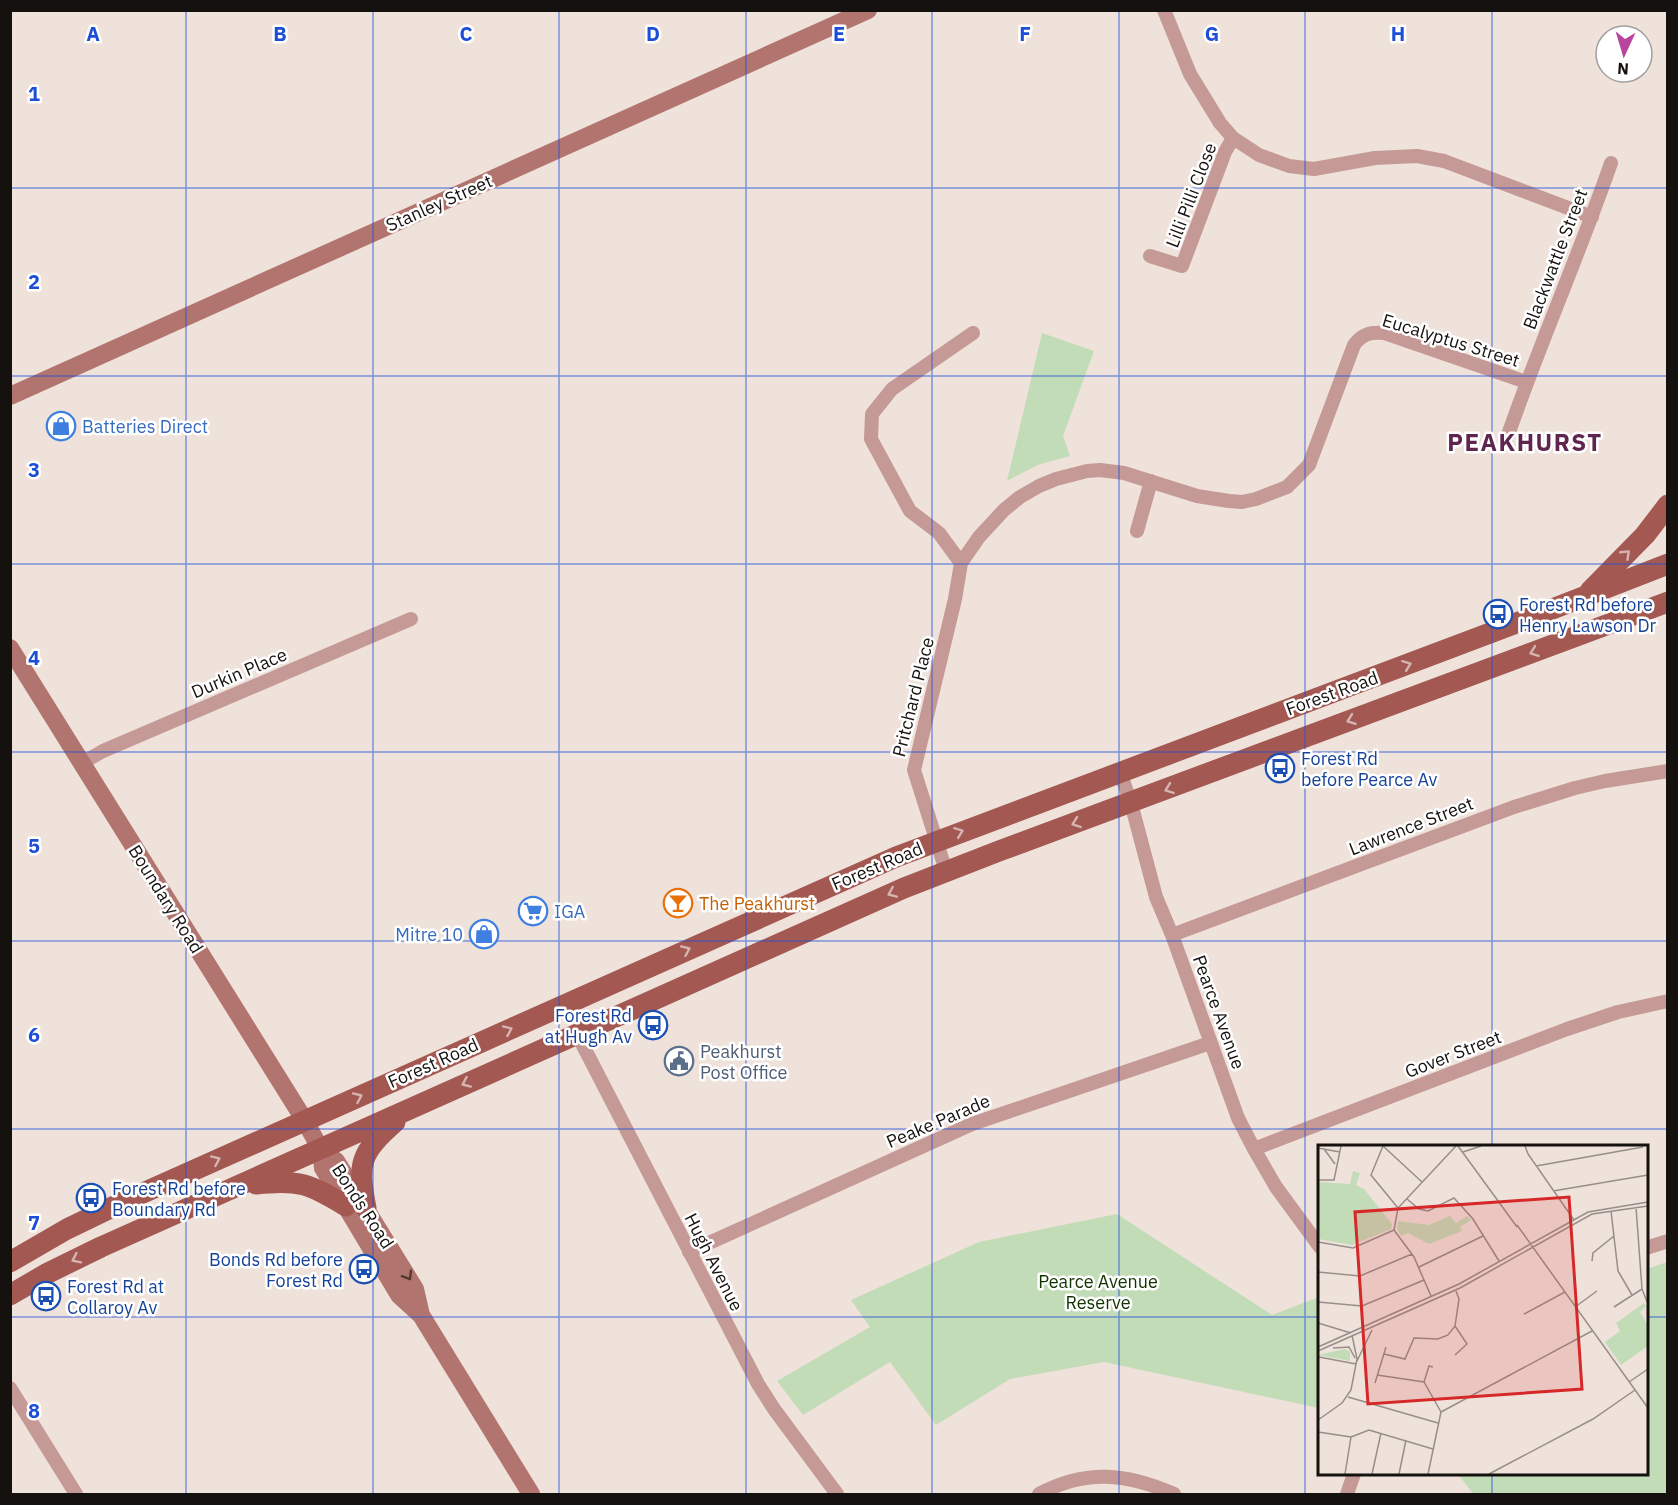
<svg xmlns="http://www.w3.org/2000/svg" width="1678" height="1505" viewBox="0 0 1678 1505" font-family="'IBM Plex Sans',sans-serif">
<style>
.green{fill:#c2dcb8}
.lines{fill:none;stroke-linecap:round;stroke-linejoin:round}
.street{stroke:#c59995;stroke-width:14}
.secondary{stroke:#b2746e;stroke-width:18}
.primary{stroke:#a35852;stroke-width:21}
.oneway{stroke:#d6b4b1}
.oneway2{stroke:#543935}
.grid{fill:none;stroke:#1d4ed8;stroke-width:1.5;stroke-opacity:0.55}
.labels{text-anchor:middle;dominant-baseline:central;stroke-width:5;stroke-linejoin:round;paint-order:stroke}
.street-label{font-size:18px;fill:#15110f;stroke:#fff}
.shop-label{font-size:18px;fill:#366cbe;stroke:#fff;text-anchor:start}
.transit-label{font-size:18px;fill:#164399;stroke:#fff;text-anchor:start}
.food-label{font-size:18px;fill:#c56008;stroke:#fff;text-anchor:start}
.service-label{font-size:18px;fill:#4e5e75;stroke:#fff;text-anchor:start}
.park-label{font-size:18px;fill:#130;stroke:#fff}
.district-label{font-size:24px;font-weight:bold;letter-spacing:1.5px;fill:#5e254f;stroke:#fff}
.inset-road{fill:none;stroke:#988e89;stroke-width:1.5}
.view{fill:#d62828;fill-opacity:0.15;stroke:#d62828;stroke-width:3}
.inset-edge{fill:none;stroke:#15110f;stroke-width:3}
.grid-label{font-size:20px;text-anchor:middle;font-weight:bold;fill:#1d4ed8;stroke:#fff;stroke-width:5;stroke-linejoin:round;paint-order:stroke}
</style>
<rect width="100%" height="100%" fill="#efe2db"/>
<path class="green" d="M 1042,333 L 1094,351 L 1063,436 L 1070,456 L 1038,465 L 1007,481 Z
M 1117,1214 L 1272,1315 L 1319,1297 L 1319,1408 L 1104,1362 L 1010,1379 L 936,1425 L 890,1362 L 803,1415 L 777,1381 L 870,1327 L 851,1300 L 979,1242 Z
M 1667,1262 L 1667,1494 L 1473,1494 L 1458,1474 L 1646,1474 L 1647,1269 Z"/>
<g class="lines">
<path class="street" d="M 1164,10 L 1190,74 L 1220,123 L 1233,138 L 1259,155 L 1289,166 L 1314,169 L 1375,158 L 1417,156 L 1444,161 L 1592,217
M 1150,256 L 1182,266 L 1225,152 L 1233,138
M 1508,435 C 1540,343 1579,255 1611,163
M 1137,531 L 1151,481
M 961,563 L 939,533 L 910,511 L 871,439 L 872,414 L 892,389 L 973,333
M 82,763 L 103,751 L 411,619
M 1120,772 L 1131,803 L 1156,897 L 1172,935 L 1238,1118 L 1254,1149 L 1276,1187 L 1320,1247
M 946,871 L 914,770 L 955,599 L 961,563 L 979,537 L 1004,510 L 1020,497 L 1039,486 L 1056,479 L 1087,471 L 1100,470 L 1124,473 L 1197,496 L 1229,501 L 1242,502 L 1256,499 L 1287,487 L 1309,465 L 1354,345 C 1362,334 1370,332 1384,333 L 1526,382
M 1172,935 L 1514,807 L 1575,788 L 1605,781 L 1668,771
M 577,1034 L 758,1384 L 774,1409 L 837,1494
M 1254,1149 L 1567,1029 L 1618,1012 L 1668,1001
M 1646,1248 L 1668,1241
M 689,1252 L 972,1124 L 1210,1043
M 10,1388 L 76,1494
M 1039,1494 C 1086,1469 1126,1473 1174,1494
M 1347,1494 L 1354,1474"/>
<path class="secondary" d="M 10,396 L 868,10
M 10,648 L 305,1121 L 321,1150 L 323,1168 L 399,1295 L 421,1315 L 531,1494
M 321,1150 L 336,1161 L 415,1289 L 421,1315"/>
<path class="primary" d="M 1590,591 L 1645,535 L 1668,505
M 256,1184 C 299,1179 310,1184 346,1206
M 366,1208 C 357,1163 360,1153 395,1122
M 10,1262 L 67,1229 L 125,1201 L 896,857 L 1506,627 L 1668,564
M 10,1295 L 46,1274 L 101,1247 L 904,888 L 999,851 L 1668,602"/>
</g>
<defs><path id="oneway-chevron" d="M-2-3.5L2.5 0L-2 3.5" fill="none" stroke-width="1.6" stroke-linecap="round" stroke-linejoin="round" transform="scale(1.5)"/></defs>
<g class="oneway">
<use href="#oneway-chevron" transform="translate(1626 554) rotate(-44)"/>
<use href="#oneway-chevron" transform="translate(1534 652) rotate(160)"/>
<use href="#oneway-chevron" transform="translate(1407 665) rotate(-21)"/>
<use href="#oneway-chevron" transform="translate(1351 720) rotate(160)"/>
<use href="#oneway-chevron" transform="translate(1169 789) rotate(160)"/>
<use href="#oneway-chevron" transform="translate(1076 823) rotate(160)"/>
<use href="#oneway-chevron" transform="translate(959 832) rotate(-21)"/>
<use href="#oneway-chevron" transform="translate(892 893) rotate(157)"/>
<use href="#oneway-chevron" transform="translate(686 950) rotate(-24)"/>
<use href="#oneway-chevron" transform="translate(508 1030) rotate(-24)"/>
<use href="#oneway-chevron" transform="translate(466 1083) rotate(156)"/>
<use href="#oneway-chevron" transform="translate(358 1097) rotate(-24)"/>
<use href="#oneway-chevron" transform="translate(216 1160) rotate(-24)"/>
<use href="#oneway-chevron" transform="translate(76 1259) rotate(154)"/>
</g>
<use class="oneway2" href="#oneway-chevron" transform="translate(408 1276) rotate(59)"/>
<path class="grid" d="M 186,10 L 186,1494M 373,10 L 373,1494M 559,10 L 559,1494M 746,10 L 746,1494M 932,10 L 932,1494M 1119,10 L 1119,1494M 1305,10 L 1305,1494M 1492,10 L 1492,1146M 10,188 L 1668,188M 10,376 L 1668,376M 10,564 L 1668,564M 10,752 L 1668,752M 10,941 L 1668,941M 10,1129 L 1668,1129M 10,1317 L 1320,1317M 1646,1317 L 1668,1317M 1492,1474 L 1492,1494"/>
<defs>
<g id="shop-ring" transform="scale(1.5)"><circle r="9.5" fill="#fff" stroke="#3f7fe0" stroke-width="1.5"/><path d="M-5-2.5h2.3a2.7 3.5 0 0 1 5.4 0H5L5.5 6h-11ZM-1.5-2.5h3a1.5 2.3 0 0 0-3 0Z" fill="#3f7fe0"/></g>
<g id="bus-ring" transform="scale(1.5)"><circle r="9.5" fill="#fff" stroke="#1a4fb4" stroke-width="1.5"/><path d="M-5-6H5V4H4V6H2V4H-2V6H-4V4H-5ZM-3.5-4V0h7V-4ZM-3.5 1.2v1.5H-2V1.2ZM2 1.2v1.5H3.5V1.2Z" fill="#1a4fb4"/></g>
<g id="bar-ring" transform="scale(1.5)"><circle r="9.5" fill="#fff" stroke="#e8710a" stroke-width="1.5"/><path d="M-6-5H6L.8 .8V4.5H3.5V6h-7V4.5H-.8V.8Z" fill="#e8710a"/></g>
<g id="supermarket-ring" transform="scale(1.5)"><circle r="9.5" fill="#fff" stroke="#3f7fe0" stroke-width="1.5"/><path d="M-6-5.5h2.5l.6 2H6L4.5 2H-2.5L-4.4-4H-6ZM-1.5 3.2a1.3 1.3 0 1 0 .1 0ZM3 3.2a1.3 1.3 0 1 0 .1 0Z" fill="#3f7fe0"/></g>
<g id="civic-ring" transform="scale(1.5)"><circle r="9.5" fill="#fff" stroke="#5c6f8a" stroke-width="1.5"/><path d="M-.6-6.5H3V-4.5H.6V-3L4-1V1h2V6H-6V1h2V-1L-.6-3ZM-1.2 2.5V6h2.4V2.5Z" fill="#5c6f8a"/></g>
</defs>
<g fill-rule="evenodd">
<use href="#shop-ring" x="61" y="426"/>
<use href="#bus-ring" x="1498" y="614"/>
<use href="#bus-ring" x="1280" y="768"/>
<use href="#bar-ring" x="678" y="903"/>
<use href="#supermarket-ring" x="533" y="911"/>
<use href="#shop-ring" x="484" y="934"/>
<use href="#bus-ring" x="653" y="1025"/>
<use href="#civic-ring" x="679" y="1061"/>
<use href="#bus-ring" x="91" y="1198"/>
<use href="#bus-ring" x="364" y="1269"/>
<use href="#bus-ring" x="46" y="1296"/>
</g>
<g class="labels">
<g class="street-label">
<text transform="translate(1191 195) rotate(-69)">Lilli Pilli Close</text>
<text transform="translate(439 203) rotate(-24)">Stanley Street</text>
<text transform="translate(1555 259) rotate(-69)">Blackwattle Street</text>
<text transform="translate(1451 340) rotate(17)">Eucalyptus Street</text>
<text transform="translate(239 673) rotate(-23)">Durkin Place</text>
<text transform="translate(1332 693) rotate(-20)">Forest Road</text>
<text transform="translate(913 697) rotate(-76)">Pritchard Place</text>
<text transform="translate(1411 826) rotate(-21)">Lawrence Street</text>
<text transform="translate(877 866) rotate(-23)">Forest Road</text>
<text transform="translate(166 899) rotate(58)">Boundary Road</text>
<text transform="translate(1219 1012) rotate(70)">Pearce Avenue</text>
<text transform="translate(1453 1054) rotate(-21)">Gover Street</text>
<text transform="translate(433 1063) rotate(-24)">Forest Road</text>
<text transform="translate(938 1121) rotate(-23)">Peake Parade</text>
<text transform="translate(363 1206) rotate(57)">Bonds Road</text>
<text transform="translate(714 1262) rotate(63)">Hugh Avenue</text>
</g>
<g class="shop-label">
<text x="82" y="426">Batteries Direct</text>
<text x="554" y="911">IGA</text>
<text x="463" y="934" text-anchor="end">Mitre 10</text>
</g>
<g class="transit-label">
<text x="1519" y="604">Forest Rd before<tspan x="1519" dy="21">Henry Lawson Dr</tspan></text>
<text x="1301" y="758">Forest Rd<tspan x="1301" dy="21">before Pearce Av</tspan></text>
<text x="632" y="1015" text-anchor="end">Forest Rd<tspan x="632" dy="21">at Hugh Av</tspan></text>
<text x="112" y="1188">Forest Rd before<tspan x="112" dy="21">Boundary Rd</tspan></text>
<text x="343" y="1259" text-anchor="end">Bonds Rd before<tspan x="343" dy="21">Forest Rd</tspan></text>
<text x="67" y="1286">Forest Rd at<tspan x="67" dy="21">Collaroy Av</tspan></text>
</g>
<g class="food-label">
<text x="699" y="903">The Peakhurst</text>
</g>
<g class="service-label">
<text x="700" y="1051">Peakhurst<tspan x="700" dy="21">Post Office</tspan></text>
</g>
<g class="park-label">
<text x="1098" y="1281">Pearce Avenue<tspan x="1098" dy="21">Reserve</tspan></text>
</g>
<g class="district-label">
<text x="1525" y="442">PEAKHURST</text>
</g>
</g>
<g transform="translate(1318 1145)">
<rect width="330" height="330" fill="#efe2db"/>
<path d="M 35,26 L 42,28 L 38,40 L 46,44 L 74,79 L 73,84 L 34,100 L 0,94 L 0,37 L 32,39 ZM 132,71 L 138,78 L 149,71 L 153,75 L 142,82 L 144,86 L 111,99 L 90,88 L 83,91 L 79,84 L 80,76 L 111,80 ZM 326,158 L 328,161 L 322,167 L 330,181 L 330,201 L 303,220 L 287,197 L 302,186 L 298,178 ZM 27,204 L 32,207 L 32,216 L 0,210 Z" fill="#c2dcb8"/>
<path class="inset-road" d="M 140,1 L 199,82M 207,1 L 210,9 L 256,75M 0,3 L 22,7M 6,4 L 17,19M 145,7 L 163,1M 218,21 L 325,2M 0,35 L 16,35 L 23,1M 235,46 L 330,30M 89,54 L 101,64 L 110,66 L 136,53 L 155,74 L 181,116M 318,62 L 324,144 L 330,159M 80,63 L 53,30 L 65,1 L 104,37M 293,66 L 300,126 L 314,150M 199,80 L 330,263M 76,85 L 80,63 L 138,1M 76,85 L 96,112 L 113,151M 0,97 L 35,103 L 76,85M 274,116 L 275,108 L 296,91M 101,122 L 165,91M 0,127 L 42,131 L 94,109M 0,157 L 44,161 L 106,135M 257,162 L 279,146M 296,162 L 324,144M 206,169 L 247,147M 0,178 L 33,188M 137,181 L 149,199 L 137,210M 0,202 L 141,139 L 270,67 L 330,57M 15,203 L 31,202 L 37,213M 0,206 L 142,143 L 274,69 L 330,61M 66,209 L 87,214 L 96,193 L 120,194 L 130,190 L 137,181 L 141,154 L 138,146M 1,212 L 38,219M 38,218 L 54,185M 59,230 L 106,237 L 123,267M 106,237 L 111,221 L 115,222M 311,237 L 330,224M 57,238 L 68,202M 30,252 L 120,278M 123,267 L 274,186M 0,275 L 24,258 L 33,245 L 39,214 L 34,190M 0,287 L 33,292M 33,292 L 51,285 L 115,304M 27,329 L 33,292M 54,329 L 63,288M 81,329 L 88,295M 110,329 L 123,267M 171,329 L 275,274 L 317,245"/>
<path class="view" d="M 251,52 L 264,244 L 50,259 L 37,67 Z"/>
<rect width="330" height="330" class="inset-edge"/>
</g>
<g class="grid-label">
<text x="93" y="41">A</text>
<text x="280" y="41">B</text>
<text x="466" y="41">C</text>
<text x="653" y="41">D</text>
<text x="839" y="41">E</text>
<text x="1025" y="41">F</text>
<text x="1212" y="41">G</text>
<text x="1398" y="41">H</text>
<text x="34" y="101">1</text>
<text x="34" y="289">2</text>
<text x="34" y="477">3</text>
<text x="34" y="665">4</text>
<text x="34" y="853">5</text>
<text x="34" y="1042">6</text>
<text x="34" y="1230">7</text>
<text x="34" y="1418">8</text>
</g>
<rect width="1678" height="1505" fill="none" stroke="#15110f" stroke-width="24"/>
<g transform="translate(1624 54) rotate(184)"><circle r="28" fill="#ffffff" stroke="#a1a09f" stroke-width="1.5"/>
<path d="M0-4.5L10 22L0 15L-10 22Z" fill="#ba459c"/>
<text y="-9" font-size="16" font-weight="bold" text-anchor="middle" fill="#15110f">N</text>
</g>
</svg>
